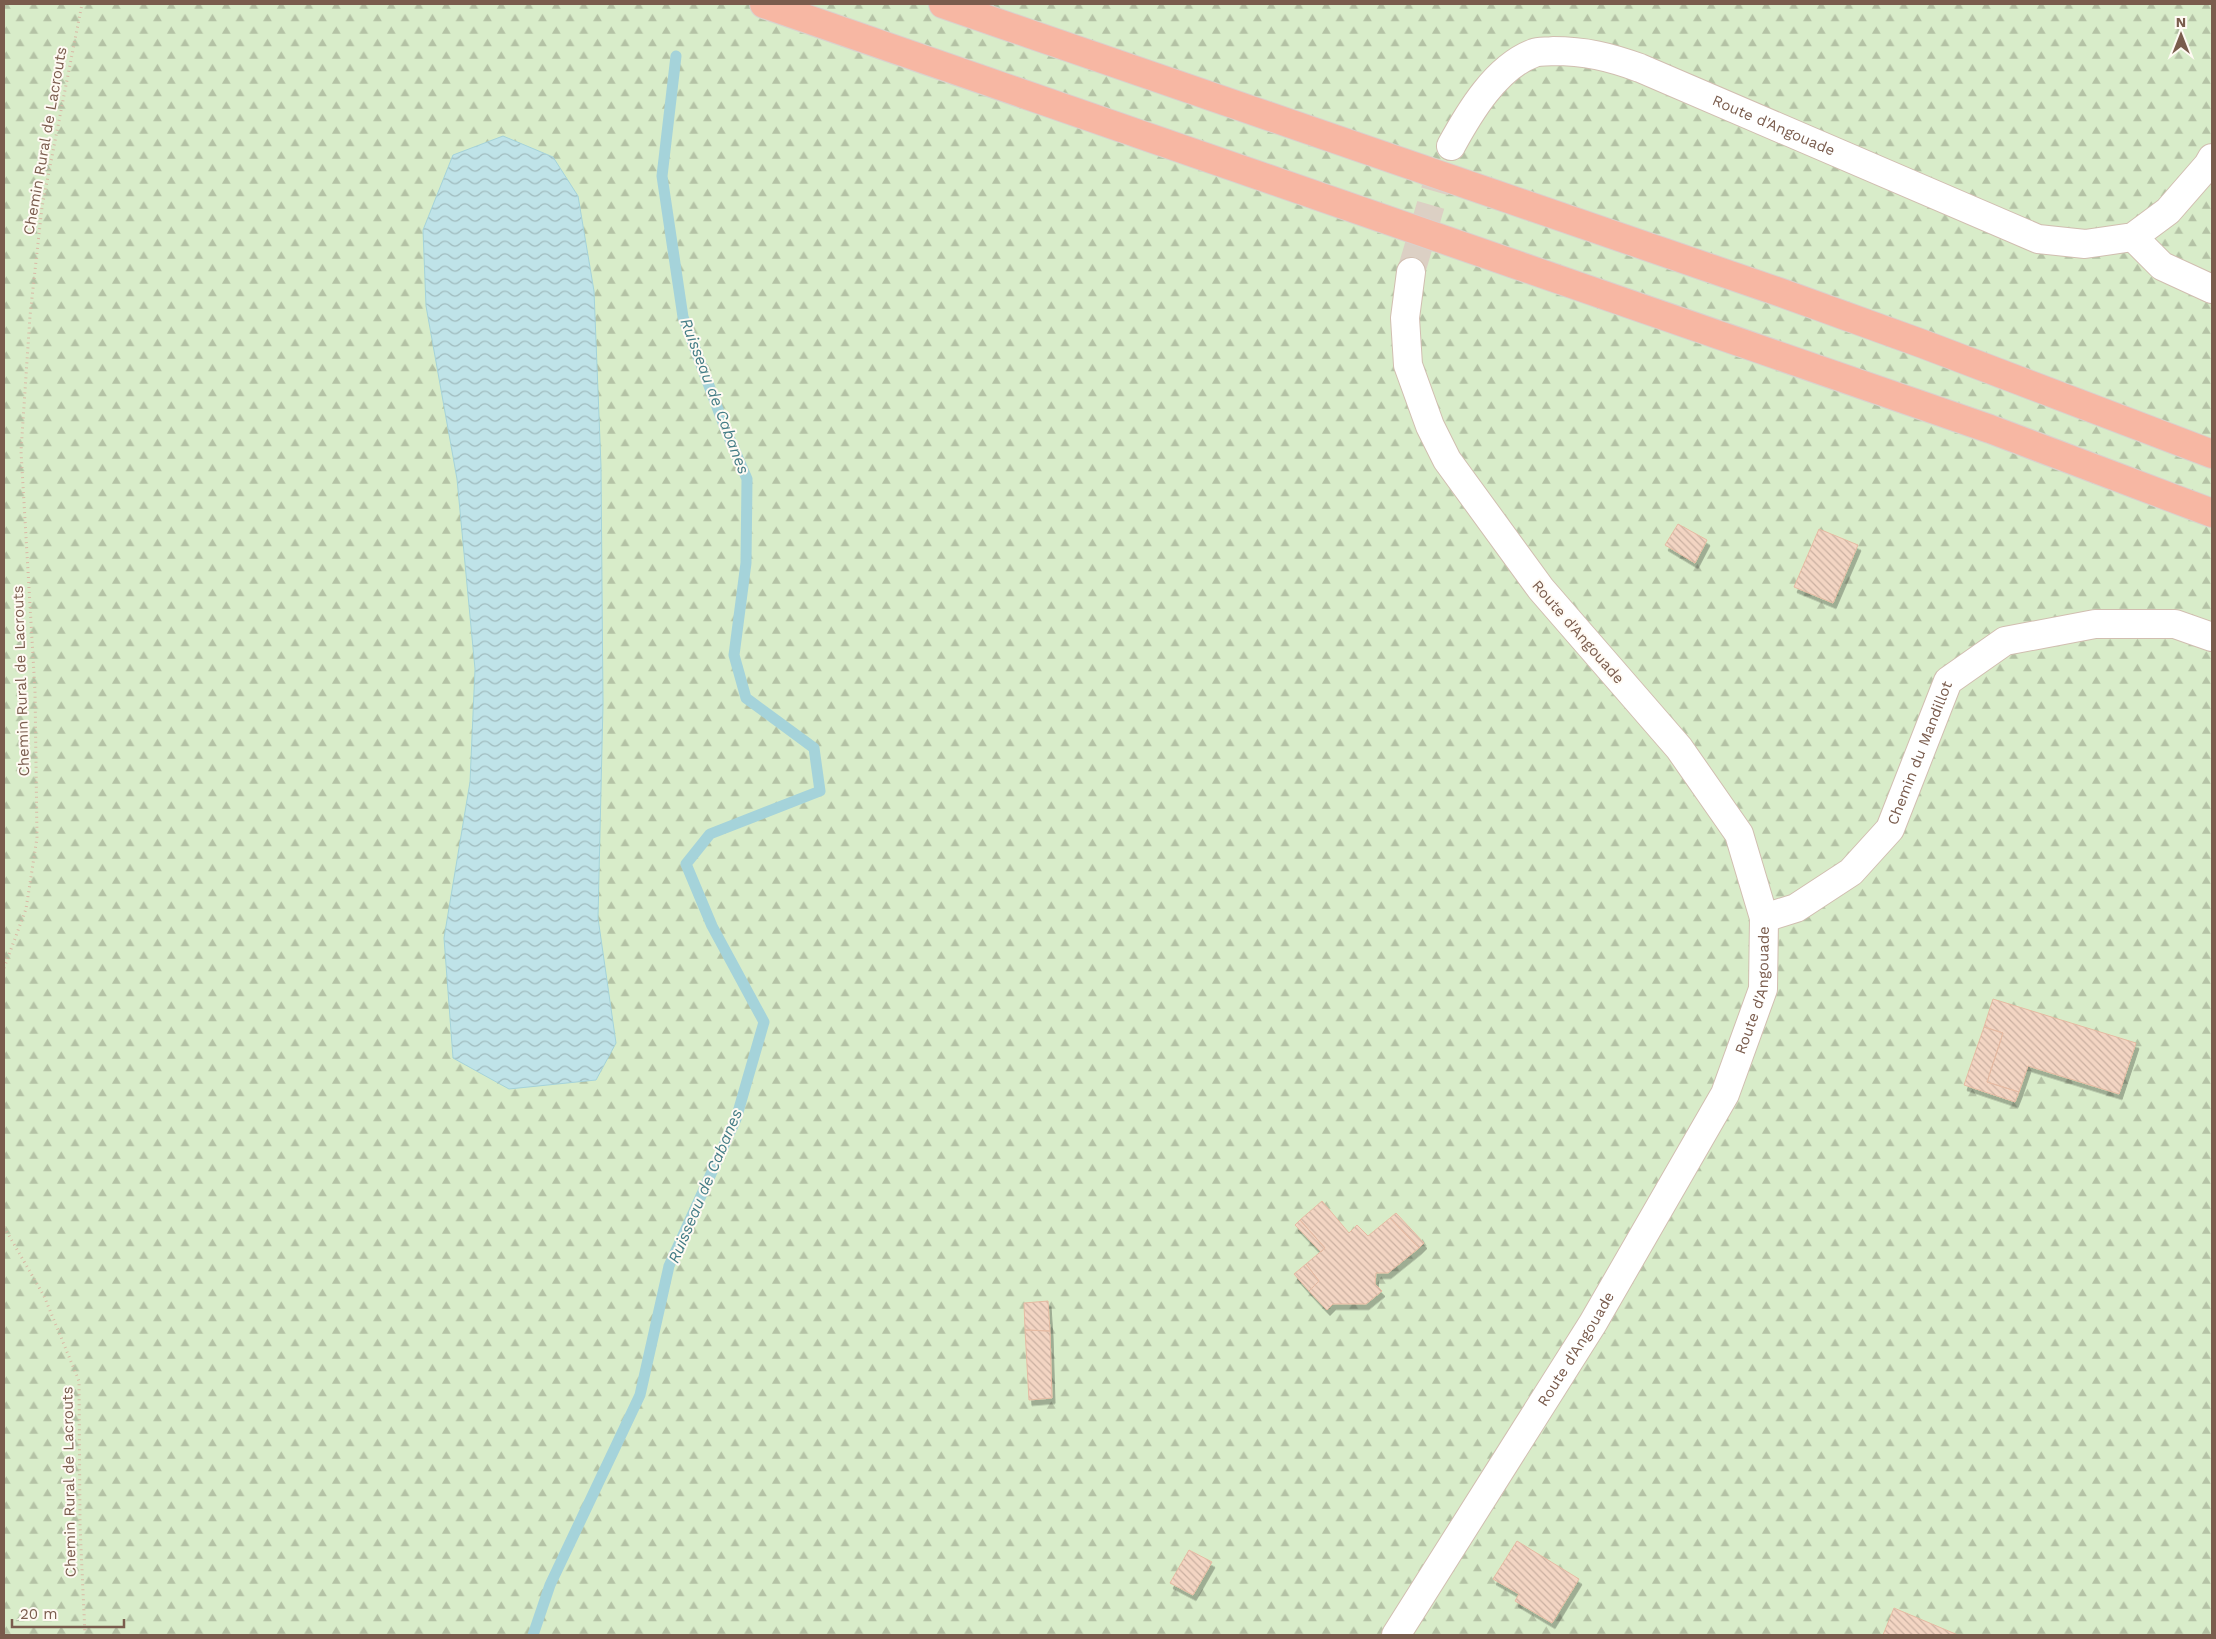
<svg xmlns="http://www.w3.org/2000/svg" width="2216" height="1639" viewBox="0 0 2216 1639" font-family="'Work Sans',sans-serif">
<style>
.forest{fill:url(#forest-firs)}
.water{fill:url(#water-waves);stroke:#a5d3da}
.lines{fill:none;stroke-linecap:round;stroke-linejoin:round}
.stream{stroke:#a5d3da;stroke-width:11}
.building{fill:url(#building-back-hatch);stroke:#e6bba3;filter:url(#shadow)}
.street-tunnel{stroke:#dcd0c4;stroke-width:28;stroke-dasharray:28 14;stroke-linecap:butt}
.street-casing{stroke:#d1beb0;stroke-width:30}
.highway-casing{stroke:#dad1cd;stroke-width:30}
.path{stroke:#d9b8a5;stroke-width:3;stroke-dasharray:1 4;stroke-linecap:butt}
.street{stroke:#fff;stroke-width:28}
.highway{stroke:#f7b7a3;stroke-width:28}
.labels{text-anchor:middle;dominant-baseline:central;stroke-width:4;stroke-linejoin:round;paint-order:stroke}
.street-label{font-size:15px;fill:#7a5c4d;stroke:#fffaf3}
.water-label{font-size:16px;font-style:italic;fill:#437c86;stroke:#fffaf3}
</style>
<defs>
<pattern id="forest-firs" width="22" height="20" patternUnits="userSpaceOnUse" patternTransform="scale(1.25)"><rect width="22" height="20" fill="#d8ecc9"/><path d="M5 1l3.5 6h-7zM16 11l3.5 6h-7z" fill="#b4c2a5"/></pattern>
<pattern id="water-waves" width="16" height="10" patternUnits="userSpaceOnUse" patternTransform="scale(1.25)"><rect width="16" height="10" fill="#bfe3e8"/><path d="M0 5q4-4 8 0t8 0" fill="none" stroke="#a0bbbe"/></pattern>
<pattern id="building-back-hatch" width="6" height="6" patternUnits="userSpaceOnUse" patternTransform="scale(1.25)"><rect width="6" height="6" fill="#f3d5c3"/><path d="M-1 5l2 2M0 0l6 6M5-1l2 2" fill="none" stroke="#cab0a1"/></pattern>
<filter id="shadow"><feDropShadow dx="3" dy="5.5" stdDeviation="0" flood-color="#0004"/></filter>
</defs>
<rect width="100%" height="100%" fill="#fdf6ec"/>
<path class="forest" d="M 4,4 L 2212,4 L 2212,1635 L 4,1635 Z"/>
<path class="water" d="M 503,136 L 553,157 L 578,196 L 594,291 L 601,466 L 603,704 L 598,918 L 616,1043 L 596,1080 L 509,1089 L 453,1058 L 444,938 L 470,782 L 475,669 L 457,479 L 426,306 L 423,230 L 453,155 Z"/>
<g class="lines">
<path class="stream" d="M 533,1635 L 550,1585 L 640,1395 L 669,1266 L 736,1119 L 764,1022 L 712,926 L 686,864 L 710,834 L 820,791 L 814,748 L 746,698 L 734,655 L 746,563 L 747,479 L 725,428 L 683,317 L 662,176 L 676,56"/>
</g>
<path class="building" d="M 1678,524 L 1707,540 L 1695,563 L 1665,545 Z
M 1819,529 L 1858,545 L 1833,603 L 1794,587 Z
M 1993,999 L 2136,1043 L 2119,1094 L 2028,1066 L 2019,1092 L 1987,1082 L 2003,1033 L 1984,1027 Z
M 1984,1027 L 2003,1033 L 1987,1082 L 2019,1092 L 2015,1102 L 1964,1085 Z
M 1322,1201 L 1349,1233 L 1357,1225 L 1368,1236 L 1390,1218 L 1419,1248 L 1388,1273 L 1376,1273 L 1375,1284 L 1382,1291 L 1366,1304 L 1333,1304 L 1327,1310 L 1309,1291 L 1319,1281 L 1306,1264 L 1325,1248 L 1300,1220 Z
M 1396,1213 L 1424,1243 L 1419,1248 L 1390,1218 Z
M 1300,1220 L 1325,1248 L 1321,1252 L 1295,1225 Z
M 1306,1264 L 1319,1281 L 1309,1291 L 1294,1274 Z
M 1048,1301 L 1050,1331 L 1025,1330 L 1024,1303 Z
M 1025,1330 L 1050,1331 L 1052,1398 L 1029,1400 Z
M 1517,1541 L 1579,1579 L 1552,1623 L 1515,1601 L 1519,1594 L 1493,1579 Z
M 1189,1550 L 1212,1562 L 1193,1595 L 1170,1583 Z
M 1894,1608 L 1958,1635 L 1883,1635 Z"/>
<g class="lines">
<path class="street-tunnel" d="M 1411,272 L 1436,187 L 1451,146"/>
<g class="street-casing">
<g id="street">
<path id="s1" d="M 1451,146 C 1469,113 1496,67 1534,53 C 1539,51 1547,52 1553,51 C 1585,51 1610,57 1640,68 L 2038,239 L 2085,244 L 2133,237 L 2168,211 L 2208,165 L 2212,158"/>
<path d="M 2133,237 L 2162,266 L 2212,289"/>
<path id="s2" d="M 1764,918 L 1796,908 L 1851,872 L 1890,829 L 1948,681 L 2005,641 L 2095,624 L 2175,624 L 2212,637"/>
<path id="s3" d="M 1396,1635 L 1593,1323 L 1725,1094 L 1763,989 L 1764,918 L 1739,834 L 1679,748 L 1541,589 L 1447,460 L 1430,426 L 1408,365 L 1405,318 L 1411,272"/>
</g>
</g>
<g class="highway-casing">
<path id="highway" d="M 764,4 L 1990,429 L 2212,513
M 943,4 L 1782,293 L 1923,344 L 2212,454"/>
</g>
<path class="path" d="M 4,968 L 26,909 L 37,838 L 35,691 L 21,451 L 30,316 L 42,207 L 82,4
M 4,1227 L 44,1296 L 79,1381 L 80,1526 L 85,1635"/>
<use href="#street" class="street"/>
<use href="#highway" class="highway"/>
</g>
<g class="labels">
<g class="street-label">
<text stroke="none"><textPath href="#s1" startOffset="381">Route d'Angouade</textPath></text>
<text transform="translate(45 141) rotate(-80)">Chemin Rural de Lacrouts</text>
<text transform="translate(1578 632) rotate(49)">Route d'Angouade</text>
<text transform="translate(21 681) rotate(-92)">Chemin Rural de Lacrouts</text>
<text stroke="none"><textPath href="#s2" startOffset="239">Chemin du Mandillot</textPath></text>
<text stroke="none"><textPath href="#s3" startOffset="742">Route d'Angouade</textPath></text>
<text stroke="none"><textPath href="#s3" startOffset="338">Route d'Angouade</textPath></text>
<text transform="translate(69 1482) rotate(-91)">Chemin Rural de Lacrouts</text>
</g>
<g class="water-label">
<text transform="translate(715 396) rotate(69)">Ruisseau de Cabanes</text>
<text transform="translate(705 1186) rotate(-67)">Ruisseau de Cabanes</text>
</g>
</g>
<rect width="2216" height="1639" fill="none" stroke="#7a5c4d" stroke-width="10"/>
<g transform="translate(2181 35)" stroke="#fffaf3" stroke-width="4" paint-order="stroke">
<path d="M0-4L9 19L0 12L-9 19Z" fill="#7a5c4d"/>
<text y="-8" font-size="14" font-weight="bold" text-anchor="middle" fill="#7a5c4d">N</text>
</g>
<path d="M12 1619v8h112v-8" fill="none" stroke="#7a5c4d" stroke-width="2.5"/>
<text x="20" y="1619" font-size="15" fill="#7a5c4d" stroke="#fffaf3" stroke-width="4" paint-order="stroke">20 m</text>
</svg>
